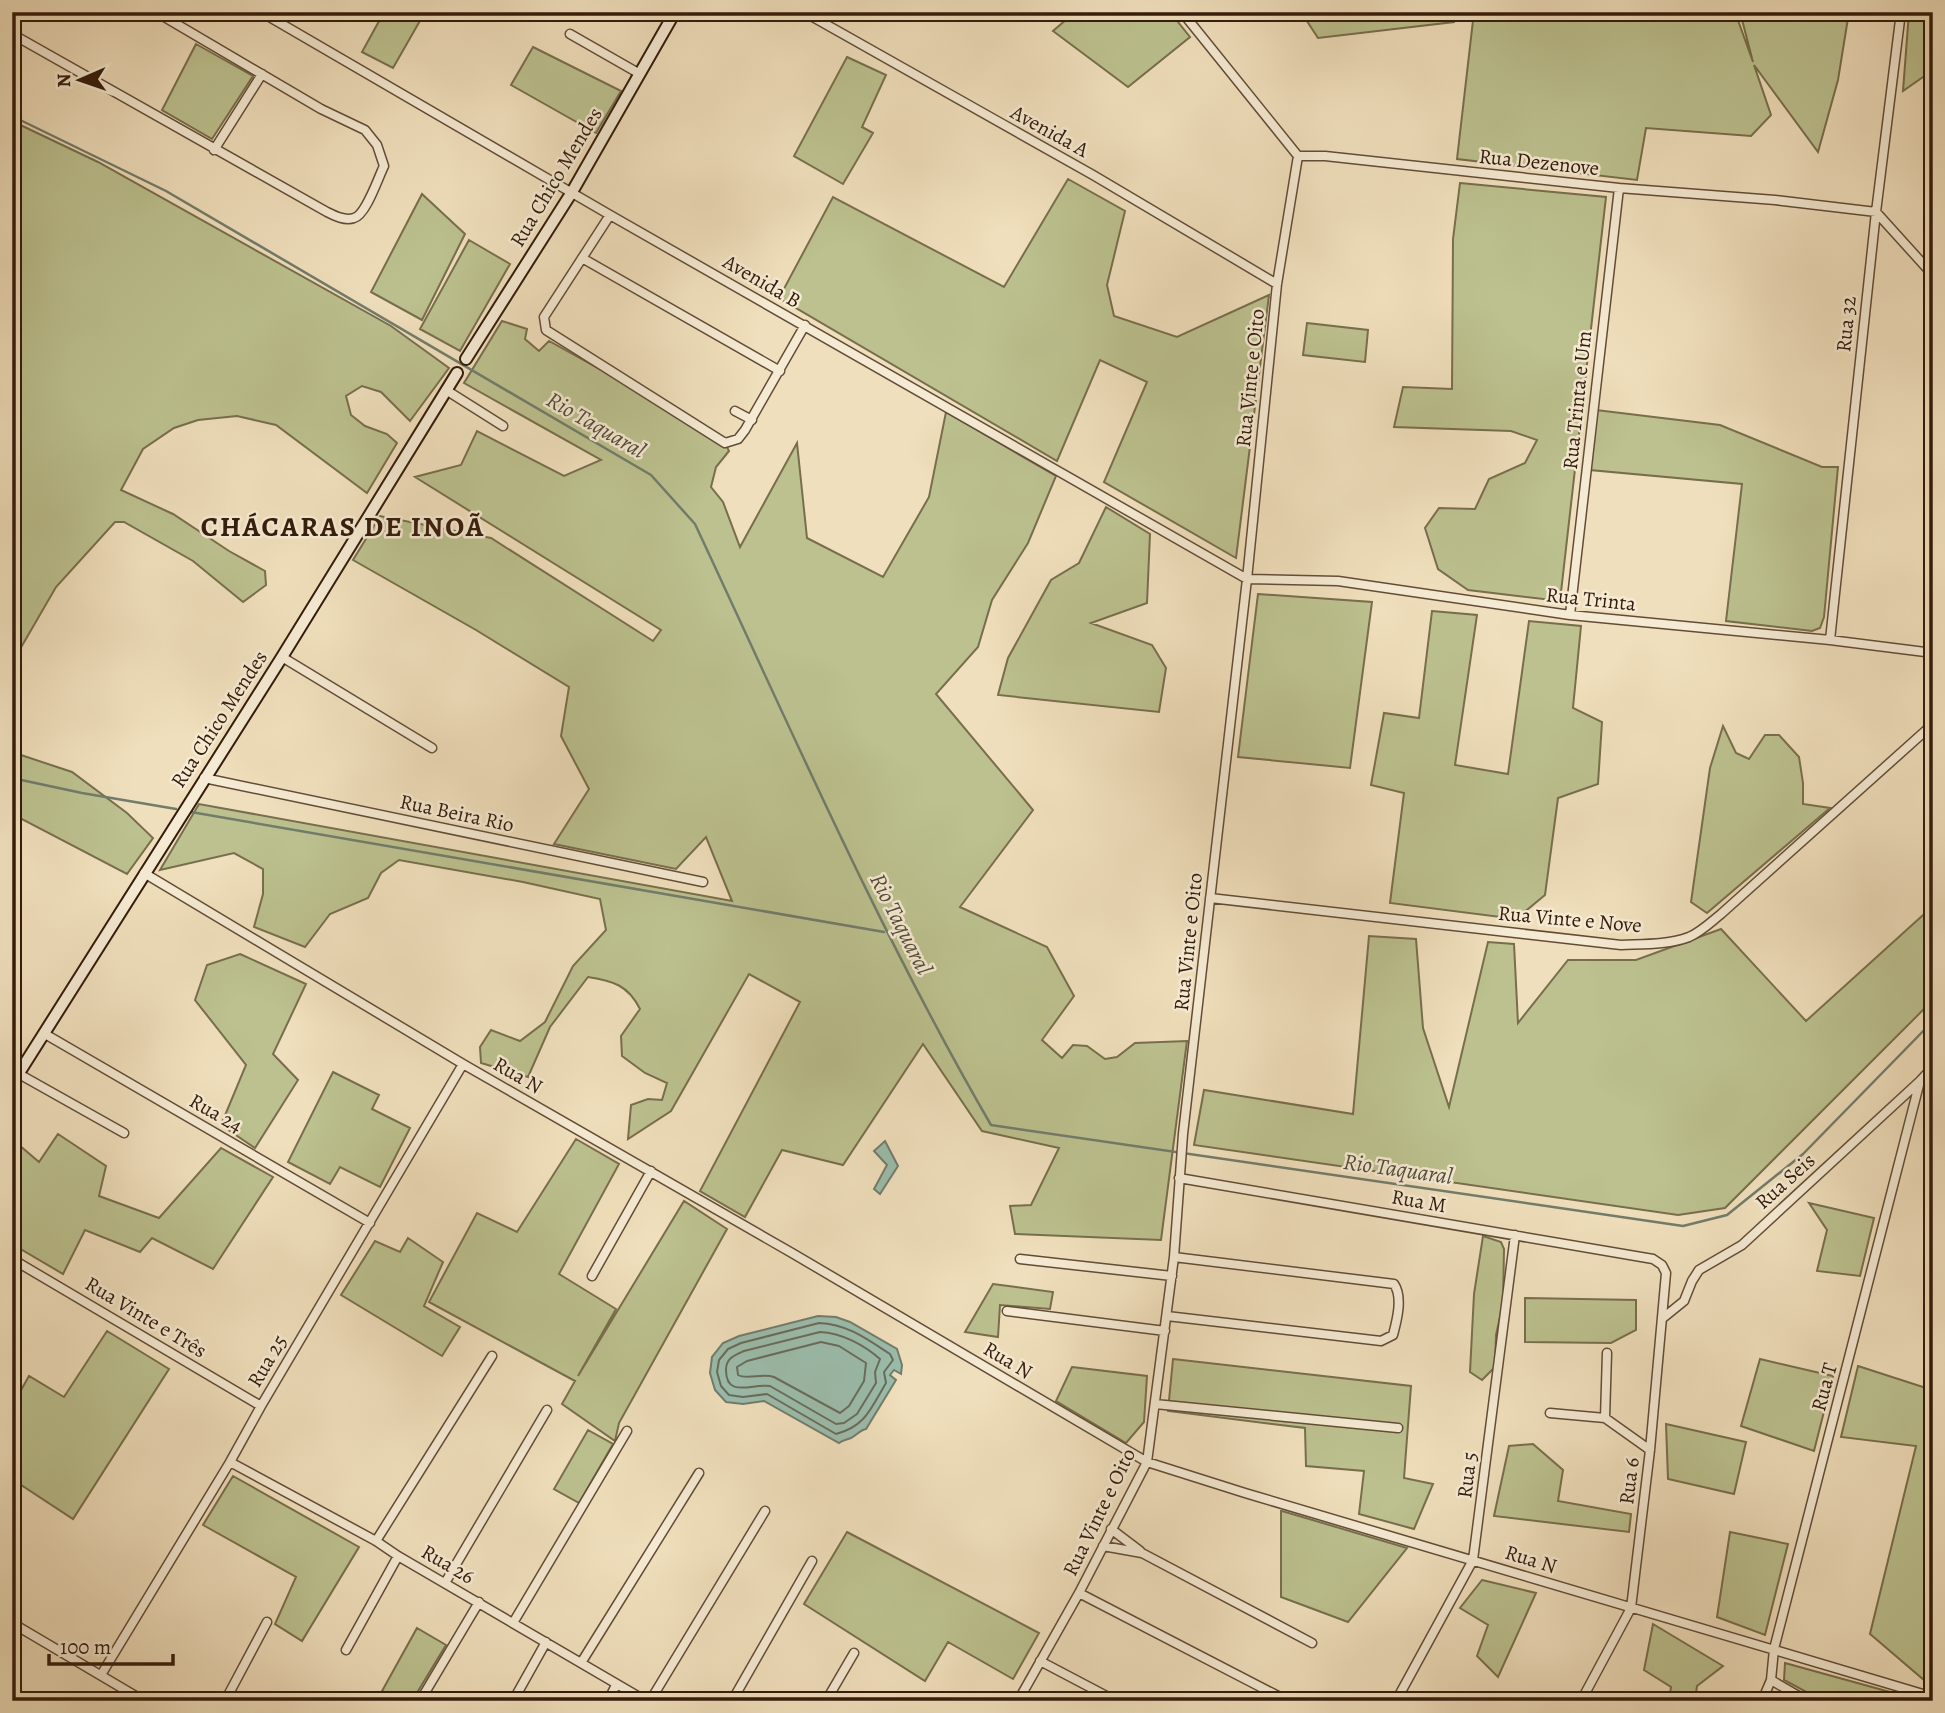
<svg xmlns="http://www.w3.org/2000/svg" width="1945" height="1713" viewBox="0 0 1945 1713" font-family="Alegreya,serif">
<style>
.green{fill:#bcc18f;stroke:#786e4d;stroke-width:2}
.water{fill:#9bbdac;stroke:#727c6c;stroke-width:2}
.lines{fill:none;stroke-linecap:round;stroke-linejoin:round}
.shore{stroke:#686c5c;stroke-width:2}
.stream{stroke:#727c6c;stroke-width:2.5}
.minor-casing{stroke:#634c37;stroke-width:11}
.secondary-casing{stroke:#341b0b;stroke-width:14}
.minor{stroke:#f5ead3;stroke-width:8}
.secondary{stroke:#f5ead3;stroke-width:10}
.labels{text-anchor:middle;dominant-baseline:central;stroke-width:5;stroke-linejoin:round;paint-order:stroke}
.street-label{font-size:21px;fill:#341b0b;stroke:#f5ead3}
.water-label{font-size:23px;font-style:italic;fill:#534c3b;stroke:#f5ead3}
.district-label{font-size:28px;font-weight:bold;letter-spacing:2px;fill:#341b0b;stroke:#f5ead3}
</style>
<rect width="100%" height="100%" fill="#f0dfbc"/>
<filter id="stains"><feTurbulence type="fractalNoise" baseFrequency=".00286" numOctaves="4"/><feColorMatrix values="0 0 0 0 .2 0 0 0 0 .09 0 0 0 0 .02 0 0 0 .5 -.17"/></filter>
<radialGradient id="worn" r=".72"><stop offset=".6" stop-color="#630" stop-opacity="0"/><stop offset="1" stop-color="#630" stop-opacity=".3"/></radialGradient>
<path class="green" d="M 384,12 L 425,12 L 393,68 L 362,52 Z
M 1075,12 L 1170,12 L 1190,37 L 1128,87 L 1053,31 Z
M 1301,12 L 1456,12 L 1454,22 L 1318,38 Z
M 1474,12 L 1735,12 L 1753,62 L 1740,12 L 1849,12 L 1838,80 L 1818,152 L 1754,65 L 1771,115 L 1751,136 L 1646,128 L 1637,180 L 1457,159 Z
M 1909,12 L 1933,12 L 1933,70 L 1903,91 Z
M 196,44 L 253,76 L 212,139 L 162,110 Z
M 533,47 L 621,91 L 596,133 L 511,85 Z
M 847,57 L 886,75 L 862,127 L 873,133 L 843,184 L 794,156 Z
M 12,121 L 98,162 L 391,326 L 449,368 L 410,421 L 381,392 L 362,386 L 346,396 L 351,415 L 365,426 L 387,434 L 397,443 L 367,493 L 276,425 L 237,416 L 198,420 L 174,428 L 143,449 L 121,490 L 173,514 L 229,551 L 265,571 L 266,585 L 243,602 L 193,561 L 124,522 L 115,522 L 56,587 L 12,663 Z
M 1068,179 L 1125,211 L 1107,285 L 1114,316 L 1177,337 L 1269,295 L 1236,558 L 1104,482 L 1147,382 L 1100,360 L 1057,461 L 779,298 L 833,197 L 1004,287 Z
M 1460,183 L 1606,197 L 1560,601 L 1468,590 L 1438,569 L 1425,528 L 1439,508 L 1475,509 L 1489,479 L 1525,463 L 1537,440 L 1511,431 L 1394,427 L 1403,387 L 1452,389 L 1453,239 Z
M 422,194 L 465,234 L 422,320 L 371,292 Z
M 469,240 L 510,264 L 460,351 L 420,329 Z
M 502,321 L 527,329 L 525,339 L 539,351 L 549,341 L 722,437 L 729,451 L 716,467 L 711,487 L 723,502 L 740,547 L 797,443 L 807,538 L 883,577 L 929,497 L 946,412 L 1056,476 L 1028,543 L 992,600 L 978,647 L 936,694 L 1033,810 L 960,907 L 1047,947 L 1074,996 L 1042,1040 L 1062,1058 L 1073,1045 L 1087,1046 L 1105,1059 L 1117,1057 L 1135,1043 L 1187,1041 L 1161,1240 L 1015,1234 L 1010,1206 L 1031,1205 L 1059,1148 L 982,1131 L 923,1044 L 843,1165 L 782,1150 L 745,1217 L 700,1191 L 800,1002 L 749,974 L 671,1111 L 628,1139 L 631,1105 L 648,1099 L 662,1100 L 667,1083 L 645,1073 L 622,1056 L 621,1036 L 640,1009 C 628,985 613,981 588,977 L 550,1027 L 528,1077 L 481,1063 L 480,1047 L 491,1030 L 520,1041 L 545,1022 L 573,966 L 606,930 L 600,899 L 523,882 L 399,860 L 381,873 L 368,898 L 330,914 L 305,947 L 254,927 L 263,894 L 263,869 L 234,853 L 160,870 L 199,804 L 732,901 L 706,837 L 676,869 L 554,844 L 589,789 L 561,736 L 569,687 L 476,630 L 353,560 L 380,516 L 491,538 L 653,641 L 661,630 L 415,477 L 461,465 L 477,431 L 564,476 L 601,460 L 464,383 Z
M 1307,323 L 1368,330 L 1365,362 L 1303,355 Z
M 1596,410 L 1720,425 L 1822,467 L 1838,467 L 1824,617 L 1820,628 L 1812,631 L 1726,621 L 1742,484 L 1590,470 Z
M 1106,507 L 1150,534 L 1147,603 L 1091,623 L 1152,645 L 1166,668 L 1159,712 L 998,695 L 1008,658 L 1051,580 L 1079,563 Z
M 1258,594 L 1372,602 L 1350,768 L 1238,757 Z
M 1432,611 L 1477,615 L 1455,765 L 1508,774 L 1529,621 L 1581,626 L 1573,708 L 1602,722 L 1598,784 L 1558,798 L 1545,895 L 1516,919 L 1390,903 L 1404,793 L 1371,785 L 1384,713 L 1419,718 Z
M 1723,726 L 1736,753 L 1749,759 L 1765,735 L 1779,735 L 1799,757 L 1803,783 L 1803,804 L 1830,808 L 1707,913 L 1691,902 L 1710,768 Z
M 12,752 L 72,772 L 127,813 L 153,838 L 127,874 L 12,814 Z
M 1933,906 L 1933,1000 L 1725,1208 L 1678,1215 L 1194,1145 L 1204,1090 L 1353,1114 L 1369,936 L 1416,939 L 1423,1028 L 1449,1107 L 1488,942 L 1514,944 L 1518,1023 L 1568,960 L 1636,960 L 1721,929 L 1806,1021 Z
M 240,954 L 306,984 L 273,1054 L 298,1080 L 255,1148 L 221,1125 L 246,1065 L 195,1000 L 207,965 Z
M 333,1072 L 379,1095 L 372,1109 L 410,1128 L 380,1187 L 340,1167 L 330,1184 L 288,1162 Z
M 58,1134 L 106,1166 L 99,1196 L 159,1218 L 221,1148 L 273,1177 L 213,1269 L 152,1238 L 140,1252 L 85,1230 L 63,1274 L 12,1244 L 12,1139 L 39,1162 Z
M 576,1139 L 619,1164 L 559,1274 L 616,1309 L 578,1376 L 684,1201 L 727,1229 L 619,1423 L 615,1441 L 562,1404 L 575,1381 L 429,1302 L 477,1213 L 517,1232 Z
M 1809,1203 L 1874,1218 L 1860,1276 L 1817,1271 L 1827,1230 Z
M 1483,1236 L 1501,1242 L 1504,1249 L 1503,1304 L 1496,1335 L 1495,1367 L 1482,1380 L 1470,1372 L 1474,1294 Z
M 408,1238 L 443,1262 L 424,1306 L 460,1327 L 442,1356 L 341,1295 L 375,1241 L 400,1252 Z
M 993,1284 L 1053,1292 L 1050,1309 L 1000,1305 L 998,1337 L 965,1332 Z
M 1525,1298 L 1636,1300 L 1636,1330 L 1611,1343 L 1525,1342 Z
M 107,1331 L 169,1369 L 73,1519 L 12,1479 L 12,1406 L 29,1376 L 64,1397 Z
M 1173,1359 L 1411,1386 L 1404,1478 L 1433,1484 L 1414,1529 L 1359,1514 L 1364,1471 L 1306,1466 L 1305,1428 L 1168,1411 Z
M 1760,1359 L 1833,1376 L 1814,1451 L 1741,1426 Z
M 1858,1366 L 1926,1388 L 1933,1366 L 1933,1539 L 1927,1557 L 1933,1561 L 1933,1633 L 1924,1680 L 1870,1634 L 1916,1446 L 1841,1437 Z
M 1072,1367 L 1147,1376 L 1144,1422 L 1126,1443 L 1056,1401 Z
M 1666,1424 L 1746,1442 L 1734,1494 L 1668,1479 Z
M 588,1430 L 613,1444 L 579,1503 L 554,1489 Z
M 1533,1444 L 1563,1470 L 1558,1501 L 1631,1514 L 1629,1532 L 1494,1516 L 1509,1446 Z
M 233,1476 L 359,1547 L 302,1641 L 275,1624 L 296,1577 L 203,1525 Z
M 1281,1511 L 1282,1511 L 1407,1548 L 1348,1622 L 1281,1597 Z
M 847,1532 L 1039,1633 L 1013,1679 L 948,1642 L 925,1681 L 804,1604 Z
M 1730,1532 L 1788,1544 L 1765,1635 L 1717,1617 Z
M 1482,1580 L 1536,1593 L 1498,1677 L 1477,1656 L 1488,1625 L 1460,1608 Z
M 1653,1624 L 1723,1666 L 1697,1686 L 1695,1701 L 1669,1701 L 1671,1687 L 1644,1670 Z
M 417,1628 L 446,1645 L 412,1701 L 402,1701 L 382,1691 Z
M 1785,1663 L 1919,1700 L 1823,1701 L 1784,1680 Z"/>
<path class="water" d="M 885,1141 L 898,1166 L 880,1194 L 874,1189 L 887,1165 L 874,1151 Z
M 818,1316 L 836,1317 L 850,1322 L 897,1349 L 902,1365 L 901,1374 L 894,1370 L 890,1375 L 896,1380 L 866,1429 C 860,1430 857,1435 851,1438 C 846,1440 843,1440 839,1443 L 764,1401 L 743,1404 L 726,1402 L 715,1390 L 710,1373 L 712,1357 L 723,1343 L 739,1336 Z"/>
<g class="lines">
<path class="shore" d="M 819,1323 C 847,1324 867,1339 890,1354 L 893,1360 L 884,1372 L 886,1383 C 871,1408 866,1426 836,1434 L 767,1394 L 743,1397 L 729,1395 L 721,1386 L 717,1372 L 719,1360 L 728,1349 L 741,1343 Z
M 820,1332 C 842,1333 864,1345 880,1359 L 875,1372 L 876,1383 L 857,1414 L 844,1423 L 836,1424 L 770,1386 C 753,1383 726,1399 726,1370 C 726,1358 735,1355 744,1351 Z
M 821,1342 L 839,1346 L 866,1363 L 864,1381 L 849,1406 L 840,1413 L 774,1377 C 762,1373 747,1380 738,1375 L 737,1367 L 747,1361 Z"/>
<path class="stream" d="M 12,116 L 166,191 L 651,475 L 695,524 C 790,727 879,932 991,1125 L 1683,1226 L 1727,1215 L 1803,1154 L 1933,1021
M 12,778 L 82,793 L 176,809
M 191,812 L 884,932
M 1927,1701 L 1933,1680"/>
<g class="minor-casing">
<path id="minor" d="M 261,12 L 610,215 L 1247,579 L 1338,581 L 1570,615 L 1830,640 L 1933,653
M 804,12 L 1093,175 L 1277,284
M 1182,12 L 1298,156 L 1325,156 L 1619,188 L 1775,200 L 1876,212 L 1933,275
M 12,16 L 14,12
M 12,34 L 327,212 C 335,216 345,221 354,218 C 366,215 378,178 384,166 L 377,145 L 365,130 L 321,109 L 156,12
M 570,34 L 640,74
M 214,150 L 262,74
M 610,215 L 544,317 L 546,330 L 725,443 L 738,439 L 745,430 L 805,325
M 582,258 L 780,371
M 446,390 L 503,426
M 735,411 L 752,420
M 1570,615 L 1619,188
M 1830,640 L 1876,212 L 1901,12
M 282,657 L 432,748
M 204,778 L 703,882
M 144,873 L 463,1064 L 792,1253 L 1147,1462 L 1245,1493 L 1933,1697
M 1210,898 L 1621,945 C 1643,944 1668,945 1689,937 C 1701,932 1711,922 1721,914 L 1933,724
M 45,1034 L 370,1223
M 19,1074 L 124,1133
M 1179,1178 L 1653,1259 L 1662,1265 L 1666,1273 L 1650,1450 L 1631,1608 L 1581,1701
M 12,1259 L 261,1406
M 1020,1259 L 1172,1276
M 592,1276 L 651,1171
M 1007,1311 L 1165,1331
M 1167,1316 L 1381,1341 L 1393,1335 C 1397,1320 1403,1297 1394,1284 L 1174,1257
M 1663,1318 L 1684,1301 L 1692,1281 L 1699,1270 L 1742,1245 L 1920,1081 L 1933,1067
M 1607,1353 L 1605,1418 L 1650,1450
M 1155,1404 L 1398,1428
M 1550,1413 L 1605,1418
M 230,1462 L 376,1541 L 398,1556 L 646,1701
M 1111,1529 L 1140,1551
M 376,1541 L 492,1356
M 1103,1546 L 1142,1553 L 1312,1643
M 445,1583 L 547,1410
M 1079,1593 L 1278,1696
M 12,1623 L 144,1701
M 513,1623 L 627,1431
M 346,1650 L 398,1556
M 1040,1661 L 1116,1701
M 581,1663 L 699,1473
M 101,1675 L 230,1462 L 261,1406 L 463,1064
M 1771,1680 L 1807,1701
M 225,1701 L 267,1622
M 420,1701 L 479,1602
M 513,1701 L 546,1642
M 608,1701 L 616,1685
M 650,1701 L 765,1511
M 732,1701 L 812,1561
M 826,1701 L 854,1653
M 916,1701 L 918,1698
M 1018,1701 L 1079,1593 L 1147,1462 L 1174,1257 L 1183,1134 L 1247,579 L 1277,284 L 1298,156
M 1396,1701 L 1473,1560 L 1515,1235
M 1762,1701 L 1771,1680 L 1774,1649 L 1920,1081"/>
</g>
<g class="secondary-casing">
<path id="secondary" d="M 466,359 L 572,192 L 675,12
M 12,1084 L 282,657 L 457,373"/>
</g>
<use href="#minor" class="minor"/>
<use href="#secondary" class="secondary"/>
</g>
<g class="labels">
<g class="street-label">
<text transform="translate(1050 131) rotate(29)">Avenida A</text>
<text transform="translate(1539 162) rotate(6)">Rua Dezenove</text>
<text transform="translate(556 177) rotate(-59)">Rua Chico Mendes</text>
<text transform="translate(762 281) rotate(30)">Avenida B</text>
<text transform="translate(1846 324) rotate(-84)">Rua 32</text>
<text transform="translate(1250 378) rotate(-84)">Rua Vinte e Oito</text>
<text transform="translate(1577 400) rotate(-84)">Rua Trinta e Um</text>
<text transform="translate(1591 599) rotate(6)">Rua Trinta</text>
<text transform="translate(219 719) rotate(-57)">Rua Chico Mendes</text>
<text transform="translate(457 813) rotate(12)">Rua Beira Rio</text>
<text transform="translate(1570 919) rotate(5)">Rua Vinte e Nove</text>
<text transform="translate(1188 942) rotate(-84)">Rua Vinte e Oito</text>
<text transform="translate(518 1075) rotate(30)">Rua N</text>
<text transform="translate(216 1113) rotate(30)">Rua 24</text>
<text transform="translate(1785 1181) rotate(-42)">Rua Seis</text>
<text transform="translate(1419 1201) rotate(10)">Rua M</text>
<text transform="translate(146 1317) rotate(31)">Rua Vinte e Três</text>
<text transform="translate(1008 1360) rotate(31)">Rua N</text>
<text transform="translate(267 1361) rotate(-59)">Rua 25</text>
<text transform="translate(1824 1387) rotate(-75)">Rua T</text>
<text transform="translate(1467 1475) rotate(-83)">Rua 5</text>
<text transform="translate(1629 1481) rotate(-83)">Rua 6</text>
<text transform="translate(1099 1512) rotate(-64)">Rua Vinte e Oito</text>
<text transform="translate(1531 1559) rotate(17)">Rua N</text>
<text transform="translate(448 1564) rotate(30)">Rua 26</text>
</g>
<g class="water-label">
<text transform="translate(596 425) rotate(30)">Rio Taquaral</text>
<text transform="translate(901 924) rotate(63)">Rio Taquaral</text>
<text transform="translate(1398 1169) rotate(8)">Rio Taquaral</text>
</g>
<g class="district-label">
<text x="343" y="527">CHÁCARAS DE INOÃ</text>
</g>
</g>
<rect width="1945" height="1713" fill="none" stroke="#f0dfbc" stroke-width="42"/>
<rect x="14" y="14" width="1917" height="1685" fill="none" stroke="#341b0b" stroke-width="3.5"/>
<rect x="21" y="21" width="1903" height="1671" fill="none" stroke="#341b0b" stroke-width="2"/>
<g transform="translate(80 80) rotate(268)" stroke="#f5ead3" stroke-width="5" paint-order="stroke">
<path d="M0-5L12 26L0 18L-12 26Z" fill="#341b0b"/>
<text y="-10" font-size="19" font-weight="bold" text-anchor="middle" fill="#341b0b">N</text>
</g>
<path d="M49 1654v10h124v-10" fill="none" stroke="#341b0b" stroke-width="3.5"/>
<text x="60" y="1654" font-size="21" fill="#341b0b" stroke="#f5ead3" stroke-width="5" paint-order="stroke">100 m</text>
<rect width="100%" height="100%" filter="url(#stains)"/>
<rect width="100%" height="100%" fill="url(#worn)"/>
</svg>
